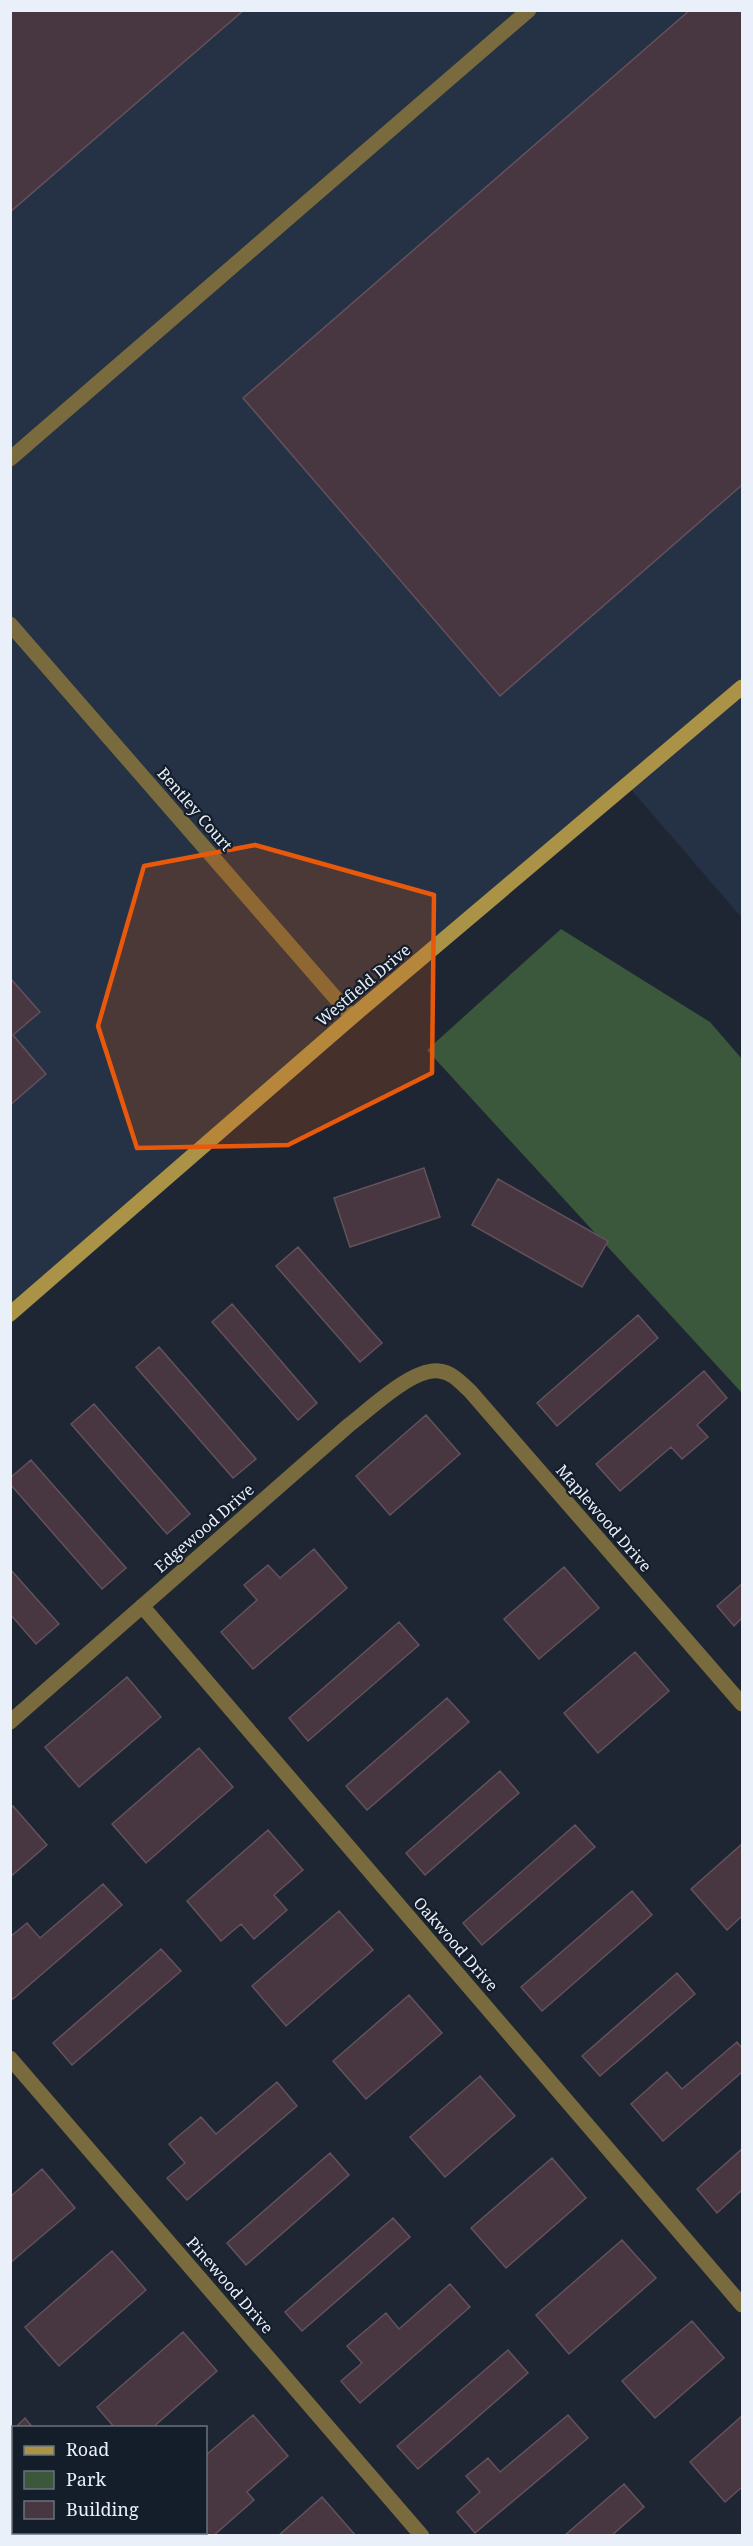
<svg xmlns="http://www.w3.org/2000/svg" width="753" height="2546" viewBox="0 0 753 2546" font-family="'Noto Serif',serif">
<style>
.built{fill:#253144}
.green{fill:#3b583c}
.building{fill:#483741;stroke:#63515c;stroke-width:1.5}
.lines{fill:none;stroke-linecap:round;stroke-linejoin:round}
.lane{stroke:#7a6b3e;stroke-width:15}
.street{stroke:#7a6b3e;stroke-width:15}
.secondary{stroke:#aa9246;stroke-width:15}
.marked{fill:#e8590c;fill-opacity:0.2;stroke:#e8590c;stroke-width:4.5;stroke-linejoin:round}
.labels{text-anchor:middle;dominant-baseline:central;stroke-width:4.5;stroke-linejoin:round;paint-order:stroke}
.street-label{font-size:16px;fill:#eaf0fa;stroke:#141d2a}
</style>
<rect width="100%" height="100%" fill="#1e2634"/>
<path class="built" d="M 11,11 L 742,11 L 742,918 L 628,786 L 11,1324 Z"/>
<path class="green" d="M 561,929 L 710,1022 L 742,1059 L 742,1393 L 427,1050 Z"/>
<path class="building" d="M 10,10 L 244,10 L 10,212 Z
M 690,10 L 742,10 L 742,485 L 500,696 L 243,398 Z
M 10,978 L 40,1012 L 13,1035 L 46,1074 L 10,1105 Z
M 424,1168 L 440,1217 L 350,1247 L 334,1198 Z
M 498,1179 L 608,1241 L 582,1287 L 472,1225 Z
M 298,1247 L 382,1343 L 360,1362 L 276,1266 Z
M 232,1304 L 317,1403 L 298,1420 L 212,1322 Z
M 638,1315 L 658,1338 L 557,1426 L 537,1403 Z
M 159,1347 L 256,1459 L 233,1478 L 136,1367 Z
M 704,1371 L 727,1398 L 697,1425 L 708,1437 L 682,1459 L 671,1447 L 620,1491 L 596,1464 Z
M 94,1404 L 190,1514 L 167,1534 L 71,1424 Z
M 426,1415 L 460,1454 L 390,1515 L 356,1476 Z
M 31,1460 L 126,1568 L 102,1589 L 10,1484 L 10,1478 Z
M 314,1549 L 347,1588 L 253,1669 L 221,1632 L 257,1600 L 244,1585 L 268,1565 L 280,1578 Z
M 564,1567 L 599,1608 L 539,1659 L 504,1619 Z
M 10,1569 L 59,1624 L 36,1644 L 10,1614 Z
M 742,1584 L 742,1618 L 734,1626 L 717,1606 Z
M 399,1622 L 419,1645 L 308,1741 L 289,1718 Z
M 635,1652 L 669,1691 L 598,1753 L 564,1713 Z
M 127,1677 L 161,1717 L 79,1787 L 45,1747 Z
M 447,1698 L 469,1722 L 367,1810 L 346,1786 Z
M 199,1748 L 233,1787 L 146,1863 L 112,1824 Z
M 500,1771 L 519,1793 L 425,1875 L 406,1853 Z
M 13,1806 L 47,1845 L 10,1877 L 10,1808 Z
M 575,1825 L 595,1847 L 482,1945 L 463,1923 Z
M 268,1830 L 303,1870 L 274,1895 L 287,1910 L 254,1939 L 241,1924 L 221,1941 L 187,1901 Z
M 742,1844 L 742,1916 L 727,1930 L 691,1889 Z
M 103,1884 L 122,1905 L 13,1999 L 10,1996 L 10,1937 L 27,1923 L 40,1938 Z
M 632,1891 L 652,1915 L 542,2011 L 521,1987 Z
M 339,1911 L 373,1950 L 286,2026 L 252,1986 Z
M 161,1949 L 181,1971 L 72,2065 L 53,2043 Z
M 677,1973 L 695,1994 L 600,2076 L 582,2056 Z
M 409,1995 L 442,2033 L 366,2099 L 333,2061 Z
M 737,2042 L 742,2048 L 742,2072 L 663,2141 L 631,2104 L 667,2072 L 682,2089 Z
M 480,2076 L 515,2116 L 445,2177 L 410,2137 Z
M 277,2082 L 297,2106 L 187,2200 L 167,2178 L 185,2163 L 169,2144 L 201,2117 L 216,2134 Z
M 742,2149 L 742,2190 L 717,2213 L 697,2189 Z
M 330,2153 L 349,2175 L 246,2265 L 227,2243 Z
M 552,2158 L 586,2198 L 506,2268 L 471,2228 Z
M 42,2169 L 75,2208 L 10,2263 L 10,2197 Z
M 393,2218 L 410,2237 L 302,2331 L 285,2312 Z
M 622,2240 L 656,2278 L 569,2354 L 536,2315 Z
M 112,2251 L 146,2290 L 59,2366 L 25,2327 Z
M 450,2284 L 470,2307 L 360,2403 L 341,2381 L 362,2363 L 347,2346 L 386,2313 L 399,2329 Z
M 692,2321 L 724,2358 L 655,2418 L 622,2381 Z
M 183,2332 L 217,2371 L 152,2428 L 115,2428 L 97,2407 Z
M 508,2350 L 528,2373 L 418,2469 L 397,2446 Z
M 253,2415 L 288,2456 L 247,2492 L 254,2500 L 213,2536 L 206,2536 L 203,2532 L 206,2532 L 206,2455 Z
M 568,2415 L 588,2438 L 475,2533 L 457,2512 L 480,2492 L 466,2476 L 488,2458 L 500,2472 Z
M 742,2416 L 742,2487 L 725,2502 L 690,2462 Z
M 25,2418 L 33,2428 L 15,2428 Z
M 14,2429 L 14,2467 L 10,2470 L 10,2431 Z
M 624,2484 L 644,2507 L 611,2536 L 564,2536 Z
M 322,2497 L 356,2536 L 278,2536 Z
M 10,2520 L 14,2524 L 14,2532 L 21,2532 L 24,2536 L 10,2536 Z
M 28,2532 L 73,2532 L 69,2536 L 24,2536 Z"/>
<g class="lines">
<path class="lane" d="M 10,459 L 529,10"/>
<path class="street" d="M 10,624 L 352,1017
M 142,1606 L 742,2305
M 10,1722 L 349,1425 C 370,1409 412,1368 439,1371 C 452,1372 461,1383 470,1391 L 742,1704
M 10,2058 L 422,2536"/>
<path class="secondary" d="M 10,1314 L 352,1017 L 742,687"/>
</g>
<path class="marked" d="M 255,845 L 434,895 L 432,1073 L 288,1145 L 137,1148 L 98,1026 L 144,866 Z"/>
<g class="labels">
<g class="street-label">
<text transform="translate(195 809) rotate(49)">Bentley Court</text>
<text transform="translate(363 985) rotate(-40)">Westfield Drive</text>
<text transform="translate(604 1518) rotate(49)">Maplewood Drive</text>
<text transform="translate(204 1528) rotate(-41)">Edgewood Drive</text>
<text transform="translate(456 1944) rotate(49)">Oakwood Drive</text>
<text transform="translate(230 2285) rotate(49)">Pinewood Drive</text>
</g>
</g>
<rect width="753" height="2546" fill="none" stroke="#eaf0fa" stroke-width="24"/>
<rect x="12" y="2426" width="195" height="108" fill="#141d2a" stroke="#6a717d" stroke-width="1.5"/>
<rect x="24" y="2446" width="30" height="9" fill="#aa9246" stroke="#6a717d" stroke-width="1.5"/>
<text x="66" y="2456" font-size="18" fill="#eaf0fa">Road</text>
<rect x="24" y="2471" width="30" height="18" fill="#3b583c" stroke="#6a717d" stroke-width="1.5"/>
<text x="66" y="2486" font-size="18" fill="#eaf0fa">Park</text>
<rect x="24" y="2501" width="30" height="18" fill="#483741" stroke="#6a717d" stroke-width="1.5"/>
<text x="66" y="2516" font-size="18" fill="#eaf0fa">Building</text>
</svg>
